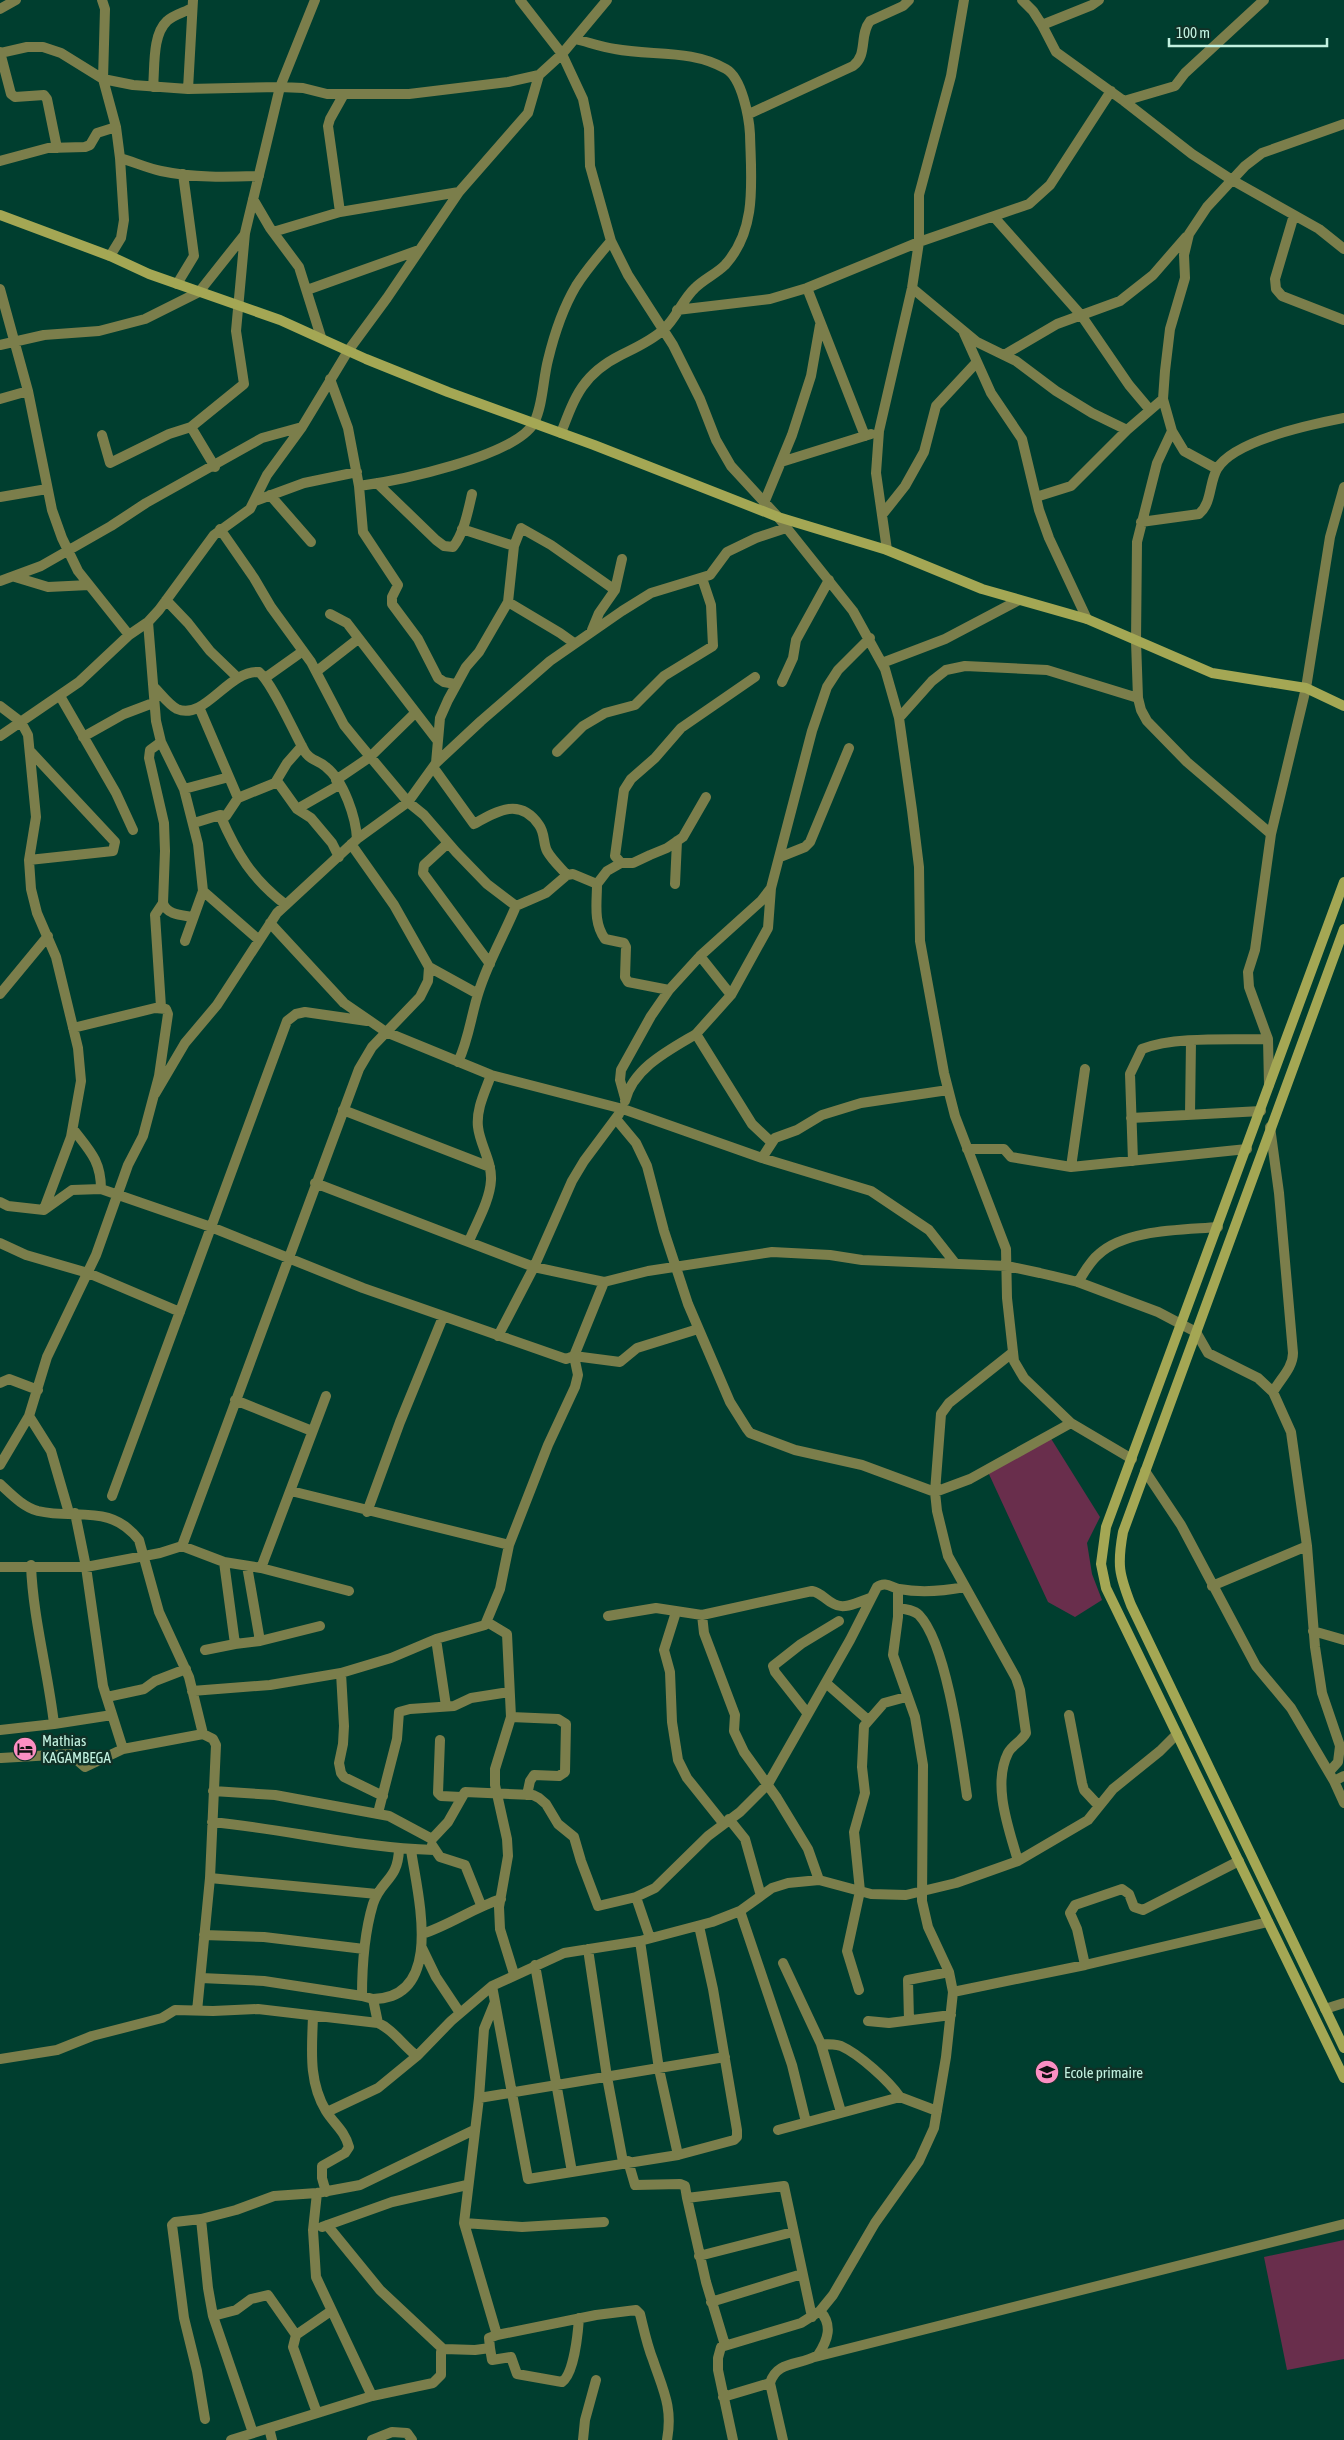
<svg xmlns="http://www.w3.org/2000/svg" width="1344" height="2440" viewBox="0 0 1344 2440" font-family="'Asap Condensed',sans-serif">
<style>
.green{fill:#692e4c}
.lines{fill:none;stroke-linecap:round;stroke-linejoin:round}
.street{stroke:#7b7e4b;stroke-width:10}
.secondary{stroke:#a4a754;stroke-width:10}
.labels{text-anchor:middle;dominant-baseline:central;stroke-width:5;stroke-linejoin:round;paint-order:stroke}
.poi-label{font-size:15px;fill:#c2f1e0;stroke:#103127;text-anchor:start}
</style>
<rect width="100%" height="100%" fill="#003e2f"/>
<path class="green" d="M 1050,1437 L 1100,1517 L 1087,1543 L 1092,1574 L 1102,1600 L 1075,1617 L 1048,1602 L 988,1472 Z
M 1344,2240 L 1344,2359 L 1287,2370 L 1264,2257 Z"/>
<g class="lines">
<path class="street" d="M 102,0 L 105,9 L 103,79 L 116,127 L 120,158 L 124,220 L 121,238 L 110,256
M 520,0 L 562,54 L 583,99 L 589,128 L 590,166 L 611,241 L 628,275 L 673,345 L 700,399 L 716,440 L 731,466 L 778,517 L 853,611 L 885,669 L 899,718 L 912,810 L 919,867 L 920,941 L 944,1073 L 955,1116 L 1006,1249 L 1007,1298 L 1014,1361 L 1024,1378 L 1071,1423 L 1132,1459
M 1022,0 L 1033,11 L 1042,25 L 1056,52 L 1124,101 L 1192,154 L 1232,180 L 1319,229 L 1344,249
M 0,9 L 16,0
M 1042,25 L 1092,5 L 1099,0
M 0,52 L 11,94 L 15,97 L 44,95 L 47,99 L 57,148
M 0,53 L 27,47 L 43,47 L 61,53 L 103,79 L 133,85 L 188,89 L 280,87 L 303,88 L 327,94 L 409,94 L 508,82 L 539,75
M 153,87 C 155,67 152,35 167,21 C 173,15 185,12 192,8
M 188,89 L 193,0
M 1124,101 L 1175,86 L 1185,73 L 1264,0
M 749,114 L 853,66 C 868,55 859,35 870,21 L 903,6 L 909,0
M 120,158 C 134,162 147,168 161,171 C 194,178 226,177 259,176
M 0,161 L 48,148 L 85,147 L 90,145 L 97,133 L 116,127
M 253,199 L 270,228 L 299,267 L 321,337
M 340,212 L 328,126 L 330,119 L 344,94
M 1294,215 L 1275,279 L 1276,289 L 1282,296 L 1344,320
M 994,217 L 1081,315 L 1129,385 L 1150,410
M 273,232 L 340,212 L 459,192
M 177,284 L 194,256 L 183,174
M 807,288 L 919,242 L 1029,204 L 1050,185 L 1111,91
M 912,288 L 977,342 L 1016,361 L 1056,391 L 1092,413 L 1127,430 L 1163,399
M 0,289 L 28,391 L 52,510 L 62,538 L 78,571 L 129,635
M 307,290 L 419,250
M 677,310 L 770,299 L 807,288 L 865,436
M 964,333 L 991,393 L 1022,439 L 1039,510 L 1049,538 L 1087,619
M 0,345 L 44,335 L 99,331 L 145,319 L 199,292 L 245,234
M 1004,355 L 1057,324 L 1120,301 L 1153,275 L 1186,237
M 330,379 L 348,428 L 359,486 L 363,532 L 398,585 L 392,597 L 392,604 L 418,639 L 438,678 L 444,682 L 455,684
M 0,399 L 28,391
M 191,427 L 215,467
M 1172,431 L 1184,451 L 1217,469
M 561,433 C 575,396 583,374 621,355 C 635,348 651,341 663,330 C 676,319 682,300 695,288 C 704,279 716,274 725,265 C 758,229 751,179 750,134 C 749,117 742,78 726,69 C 692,49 652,56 615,49 C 601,47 588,42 575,39
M 102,435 L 110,463 L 169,434 L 191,427 L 244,384 L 236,331 L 245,233 L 280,87 L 315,0
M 781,462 L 871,434
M 377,483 L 436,540 L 444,546 L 453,547 C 464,533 468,511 472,494
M 359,486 C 397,481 514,457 534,423 C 543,405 543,379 548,360 C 554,335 563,308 576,286 C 586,270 599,255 611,241
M 270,495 L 311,542
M 0,497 L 47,489
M 1036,497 L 1071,486 L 1127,430
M 255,501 L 304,483 L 357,472
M 764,503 L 792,435 L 811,376 L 820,325
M 882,515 L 905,486 L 924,452 L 936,406 L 976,363
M 1141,522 L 1199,514 C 1212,503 1209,483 1217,469 C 1234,440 1313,424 1344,418
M 220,529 L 254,578 L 271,607 L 311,662 L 344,725 L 357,741 L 408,802 L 424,815 L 456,852 L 487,884 L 516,906
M 462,529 L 514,546
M 887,550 L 876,473 L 879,431 L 912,288 L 919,242 L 919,195 L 951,76 L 964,0
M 15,577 L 48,587 L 89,585
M 0,581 L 41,566 L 111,526 L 146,503 L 262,438 L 302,427
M 166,600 L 188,623 L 210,651 L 237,677
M 508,602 L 560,633 L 574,643
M 330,614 L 347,623 L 437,740
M 592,630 L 599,613 L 615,590 L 622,559
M 882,663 L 945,639 L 1019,600
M 317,671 L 358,639
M 265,678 L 303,651
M 782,682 L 793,658 L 796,640 L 829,580
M 154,687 C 161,694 169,705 177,709 C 205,721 228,670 259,672 C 273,684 294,733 305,752 C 311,761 318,760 326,767 C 344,781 356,818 357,839
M 60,696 L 116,793 L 133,830
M 0,706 L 21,722 L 28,735 L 36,817 L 29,860 L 31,889 L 37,913 L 56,957 L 78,1048 L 81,1081 L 71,1137 L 44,1209
M 199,707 L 238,798
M 899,718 L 932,681 L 946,670 L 965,666 L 1047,670 L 1138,698
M 0,736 L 79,682 L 129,635 L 148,622
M 83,737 L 124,714 L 153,703
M 161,742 L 150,750 L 149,758 L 164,823 L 165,851 L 163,903 C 167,915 181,915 193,917
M 557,752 L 583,726 L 605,713 L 635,705 L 664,676 L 713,646 L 711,605 L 702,578
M 436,763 L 440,718 L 448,700 L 466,667 L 479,652 L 508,602 L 514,546 L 521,528 L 551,545 L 615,590
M 433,767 L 474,824 C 497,811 520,797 539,825 C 545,833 543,843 547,851 C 552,860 561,868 567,875
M 336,780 L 370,757 L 415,713
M 277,781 L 297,809 L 311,818 L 332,843 L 339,857
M 184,789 L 229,777
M 297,809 L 339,785
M 220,815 C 237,854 252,879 286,905
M 194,823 L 220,815 L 226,816 L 238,798 L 275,783 L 287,763 L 302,746
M 1271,834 L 1187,762 L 1147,721 L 1141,710 L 1138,698 L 1136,641 L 1137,542 L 1157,463 L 1172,431 L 1163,399 L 1165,371 L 1170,329 L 1185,278 L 1184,255 L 1189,234 L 1207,207 L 1245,166 L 1262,153 L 1344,124
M 448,843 L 424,865 L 423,873 L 490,964
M 780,857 L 805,847 L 810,842 L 849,748
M 29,860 L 113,851 L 115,842 L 31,752
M 621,863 L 615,856 L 624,790 L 631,779 L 655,758 L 681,728 L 755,677
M 597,884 C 597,903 593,922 605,939 L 624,943 L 626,947 L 625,977 L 628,982 L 669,990
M 675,884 L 677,841
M 203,891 L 259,940
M 270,923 L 344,1003 L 386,1032 L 491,1075 L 623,1109 L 762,1158 L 775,1138 L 797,1130 L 822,1115 L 861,1103 L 948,1090
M 185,941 L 203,891 L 198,844 L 184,789 L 161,742 L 156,721 L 148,622 L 159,610 L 214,535 L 250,509 L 267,475 L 302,427 L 348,351 L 387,298 L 459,192 L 528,113 L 539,75 L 562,54 L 607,0
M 700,956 L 731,995
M 429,967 L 478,994
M 0,994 L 48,936
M 161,1007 L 155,915 L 163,903
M 458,1062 C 469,1039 471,1015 479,991 C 488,962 504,935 516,906 L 546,893 L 567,875 L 573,874 L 597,884 L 607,871 L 621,863 L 633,863 L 650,855 L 667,848 L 683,837 L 706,797
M 1269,1085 L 1268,1039 L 1249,987 L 1248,972 L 1255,950 L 1271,834 L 1306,688 L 1330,537 L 1344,487
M 155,1094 L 185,1043 L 217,1005 L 277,913 L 357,839 L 408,802 L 436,763 L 481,721 L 550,661 L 622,611 L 651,593 L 710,575 L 727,552 L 756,538 L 786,528
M 625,1098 L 620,1080 L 621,1070 L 651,1016 L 669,990 L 700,956 L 761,901 L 771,888 L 812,731 L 827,687 L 838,670 L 870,638
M 625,1101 C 633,1068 669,1050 696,1034
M 343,1110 L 490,1167
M 1190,1114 L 1191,1041
M 1131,1118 L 1261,1111
M 616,1119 L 636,1143 L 647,1166 L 664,1231 L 688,1304 L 730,1402 L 747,1429 L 750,1433 L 795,1450 L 862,1465 L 935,1492 L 970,1479 L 1071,1423
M 1270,1127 L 1279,1193 L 1293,1353 C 1293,1368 1280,1379 1273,1392 L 1291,1432 L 1307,1546 L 1315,1647 L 1322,1693 L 1340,1746 L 1338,1762 L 1329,1772
M 73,1129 C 90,1151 101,1161 101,1189
M 771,1142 L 752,1124 L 696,1034 L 731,995 L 768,928 L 771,888
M 967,1149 L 1004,1149 L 1011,1157 L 1071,1167 L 1085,1069
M 762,1158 L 871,1191 L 929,1230 L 955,1263
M 1133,1161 L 1130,1074 L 1142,1049 C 1175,1036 1232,1040 1268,1039
M 1071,1167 L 1247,1149
M 315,1183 L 534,1267 L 604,1282 L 648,1271 L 772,1252 L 830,1255 L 862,1260 L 1007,1266 L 1040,1273 L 1078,1282 L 1158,1312 L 1196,1332 L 1208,1353 L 1258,1378 L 1273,1392
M 0,1202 L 8,1206 L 44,1210 L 72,1190 L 101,1189 L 211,1227 L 363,1288 L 566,1359 L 574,1356 L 620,1362 L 637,1348 L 698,1329
M 469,1241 C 477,1222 490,1200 491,1180 C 492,1161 480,1145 478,1127 C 476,1109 485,1092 491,1075
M 0,1243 L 26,1255 L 88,1273 L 180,1312
M 1078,1282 C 1084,1273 1090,1261 1099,1254 C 1126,1229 1183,1230 1218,1227
M 498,1336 L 534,1267 L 572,1181 L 584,1161 L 619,1114
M 1012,1353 L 949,1403 L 941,1414 L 935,1492 L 937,1511 L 948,1556 L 1016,1678 L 1020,1690 L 1026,1733 C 1022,1741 1012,1745 1008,1753 C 992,1785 1009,1829 1018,1861
M 0,1383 L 9,1379 L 38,1390
M 235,1400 L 312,1431
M 29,1416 L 51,1451 L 69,1513
M 0,1465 L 29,1416 L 47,1357 L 96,1255 L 128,1165 L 143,1136 L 159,1076 L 168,1014 L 166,1009 L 155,1008 L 73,1028
M 1145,1471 L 1181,1525 L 1256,1666 L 1291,1708 L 1334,1781 L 1344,1803
M 0,1484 C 11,1494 23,1507 38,1511 C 76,1520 110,1503 139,1540 L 159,1612 L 189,1677 L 203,1734 L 213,1739 L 216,1745 L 210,1878 L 197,2011
M 291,1491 L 509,1545
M 112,1496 L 287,1021 L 296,1014 L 305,1012 L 367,1021
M 367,1512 L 400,1422 L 443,1317
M 75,1513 L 86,1567 L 103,1686 L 123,1749 L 203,1734
M 182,1546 L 359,1069 L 372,1047 L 420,997 L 428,981 L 429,967 L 394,905 L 351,844
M 247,1566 L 260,1641
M 0,1567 L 86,1567 L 160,1553 L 182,1546 L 224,1562 L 261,1568 L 349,1591
M 261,1568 L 326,1396
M 1212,1586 L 1307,1546
M 898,1608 C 905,1609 914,1610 919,1615 C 947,1644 961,1755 967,1796
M 676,1612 L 664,1650 L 670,1672 L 672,1722 L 678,1760 L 687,1778 L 723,1823
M 702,1615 L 704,1633 L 735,1715 L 734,1731 L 744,1752 L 777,1798 L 808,1849 L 819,1880
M 608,1616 L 656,1608 L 702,1615 L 812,1591 C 822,1593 825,1600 834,1604 C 844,1610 859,1602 870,1598
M 487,1622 L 507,1634 L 511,1717 L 495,1769 L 495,1785 L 507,1839 L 508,1856 L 499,1907 L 500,1929 L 514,1974
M 1313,1631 L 1344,1640
M 436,1639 L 446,1706
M 235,1644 L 260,1641 L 320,1626
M 205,1650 L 235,1644 L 224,1562
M 341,1673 L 344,1726 L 343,1744 L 339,1763 L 341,1773 L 344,1777 L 383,1796
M 826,1683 L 868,1720
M 192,1691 L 270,1685 L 341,1673 L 391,1658 L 436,1639 L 485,1625 L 500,1589 L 509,1545 L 548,1445 L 575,1387 L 578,1375 L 574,1356 L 604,1282
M 107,1697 L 144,1689 L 155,1681 L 186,1669
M 808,1714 L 775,1672 L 773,1666 L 801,1644 L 839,1621
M 1069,1715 L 1082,1783 L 1084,1790 L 1098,1805
M 511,1717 L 558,1719 L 566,1724 L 565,1772 L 559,1776 L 534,1775 L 530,1781 L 527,1795
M 54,1724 L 112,1715
M 0,1730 L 54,1724 C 48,1671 33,1619 31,1565
M 440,1740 L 438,1793 L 441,1796 L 461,1797
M 1,1758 L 70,1754 L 85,1767 L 123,1749
M 1334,1781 L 1344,1776
M 213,1791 L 275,1795 L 389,1816 L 432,1839 L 448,1822 L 465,1792 L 533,1795 L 539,1798 L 546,1804 L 558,1824 L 574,1837 L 581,1861 L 598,1906 L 636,1897 L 655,1888 L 708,1836 L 740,1812 L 768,1784 L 850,1640 L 877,1587 C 885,1581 891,1587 899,1589 C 921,1593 944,1591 965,1587
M 378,1813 L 397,1739 L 399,1712 L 410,1709 L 454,1706 L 471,1698 L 509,1692
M 729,1819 L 745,1839 L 761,1896
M 212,1822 C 286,1829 359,1848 434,1850
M 432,1845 L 440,1857 L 465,1865 L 481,1905
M 210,1878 L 377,1894
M 636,1897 L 650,1938
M 740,1911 L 792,2065 L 806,2122
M 422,1934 C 450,1925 473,1908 501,1899
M 204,1935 L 264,1937 L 364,1949
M 640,1941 L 659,2069 L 678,2155
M 422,1948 L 436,1977 L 460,2013
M 588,1949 L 607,2077 L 623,2162
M 783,1963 L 821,2044 L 841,2112
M 535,1965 L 572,2172
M 1085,1965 L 1077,1929 L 1070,1913 L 1075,1905 L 1122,1889 L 1129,1894 L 1134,1907 L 1143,1910 L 1239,1861
M 201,1978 L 264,1981 L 362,1996
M 492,1986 L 495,2002 L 484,2029 L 479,2098 L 464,2223 L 497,2335
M 859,1990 L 847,1951 L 860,1891 L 854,1832 L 865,1793 L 862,1767 L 864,1726 L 884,1703 L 906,1697
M 953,1992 L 1085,1965 L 1268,1922
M 373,1999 C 446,1998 417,1893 411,1850
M 495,2002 L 528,2179 L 678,2155 L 734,2140 L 737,2137 L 737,2130 L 713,1989 L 699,1926
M 1325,2009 L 1344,2003
M 313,2016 C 312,2049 308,2081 326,2111 C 334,2124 345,2131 349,2147 L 345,2153 L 322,2166 L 322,2178 L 326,2192
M 909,2020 L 908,1980 L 949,1972
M 868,2021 L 889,2023 L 951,2015
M 378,2023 L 373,1999 L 362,1996 C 362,1966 364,1934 373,1904 C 381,1879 398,1881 399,1849
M 821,2044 C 827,2044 835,2044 841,2046 C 859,2054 889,2081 900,2097
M 0,2059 L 57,2050 L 92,2036 L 162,2018 L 175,2010 L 213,2011 L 258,2009 L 378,2023 C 393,2029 404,2047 417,2056 L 451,2021 L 492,1986 L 564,1953 L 640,1941 L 712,1922 L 740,1911 L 772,1888 L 788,1883 L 819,1880 L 871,1894 L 906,1895 L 956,1883 L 1018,1861 L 1088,1820 L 1113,1789 L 1160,1751 L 1177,1734
M 479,2098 L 725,2057
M 327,2112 L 378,2088 L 417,2056
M 778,2130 L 900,2097 L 937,2111
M 628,2161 L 635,2185 L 680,2184 L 685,2186 L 687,2198
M 317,2193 L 313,2230 L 316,2277 L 372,2396
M 201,2219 L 175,2222 L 172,2225 L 184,2318 L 197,2371 L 205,2419
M 464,2223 L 522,2227 L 604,2222
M 327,2225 L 380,2290 L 443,2349
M 322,2227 L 392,2202 L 467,2185
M 699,2256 L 793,2232
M 711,2302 L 802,2274
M 213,2316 L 236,2310 L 251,2299 L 268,2295 L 296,2335
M 725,2345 L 706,2282 L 687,2198 L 784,2186 L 812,2317
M 490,2348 L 492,2360 L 511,2357 L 517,2374 L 562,2382 C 574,2374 578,2332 579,2318
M 815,2357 L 1344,2224
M 770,2383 L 783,2440
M 723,2397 L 770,2383 C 777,2360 800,2366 818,2355 C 828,2340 833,2325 820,2311
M 317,2413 L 293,2347 L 296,2335 L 331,2311
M 269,2428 L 272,2440
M 253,2433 L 213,2316 L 208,2288 L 201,2219 L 236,2210 L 274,2196 L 317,2193 L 360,2185 L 474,2130
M 231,2440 L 372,2396 L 433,2383 L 441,2375 L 441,2352 L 444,2349 L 475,2350 L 490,2348 L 489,2338 L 497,2335 L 596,2315 L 636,2310 L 640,2314 C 644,2330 647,2345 653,2360 C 663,2390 673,2407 667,2440
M 372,2440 L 392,2432 L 407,2433 L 412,2440
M 583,2440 L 585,2420 L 596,2380
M 733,2440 L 718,2370 L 718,2358 L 721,2347 L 801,2323 L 820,2311 L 833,2295 L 875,2223 L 919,2161 L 934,2128 L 946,2057 L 953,1992 L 949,1972 L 928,1927 L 922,1901 L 923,1765 L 915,1717 L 893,1655 L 898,1617 L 898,1589"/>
<path class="secondary" d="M 0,215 L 110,256 L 149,274 L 280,320 L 366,359 L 448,392 L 594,445 L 778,517 L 887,550 L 982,589 L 1087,619 L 1212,673 L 1306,688 L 1344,706
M 1344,882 L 1106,1527 L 1101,1564 L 1106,1588 L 1344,2078
M 1344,929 L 1123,1532 C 1117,1565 1119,1574 1131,1605 L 1344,2048"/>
</g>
<defs>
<g id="hotel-disc" transform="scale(1.25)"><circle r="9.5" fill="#fc8fc3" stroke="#103127"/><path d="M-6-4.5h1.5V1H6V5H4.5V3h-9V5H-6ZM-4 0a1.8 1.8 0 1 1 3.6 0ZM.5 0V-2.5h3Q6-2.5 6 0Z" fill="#111"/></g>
<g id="school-disc" transform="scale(1.25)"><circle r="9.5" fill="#fc8fc3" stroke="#103127"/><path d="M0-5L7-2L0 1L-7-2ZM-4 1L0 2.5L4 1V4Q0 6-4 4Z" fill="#111"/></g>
</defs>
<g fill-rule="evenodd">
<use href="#hotel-disc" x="25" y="1749"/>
<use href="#school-disc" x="1047" y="2072"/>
</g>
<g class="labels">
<g class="poi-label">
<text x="42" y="1740">Mathias<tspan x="42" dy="17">KAGAMBEGA</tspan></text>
<text x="1064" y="2072">Ecole primaire</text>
</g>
</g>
<path d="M1169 38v8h158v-8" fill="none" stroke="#c2f1e0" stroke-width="2.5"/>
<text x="1176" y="38" font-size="15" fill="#c2f1e0" stroke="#103127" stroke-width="4" paint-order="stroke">100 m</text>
</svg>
